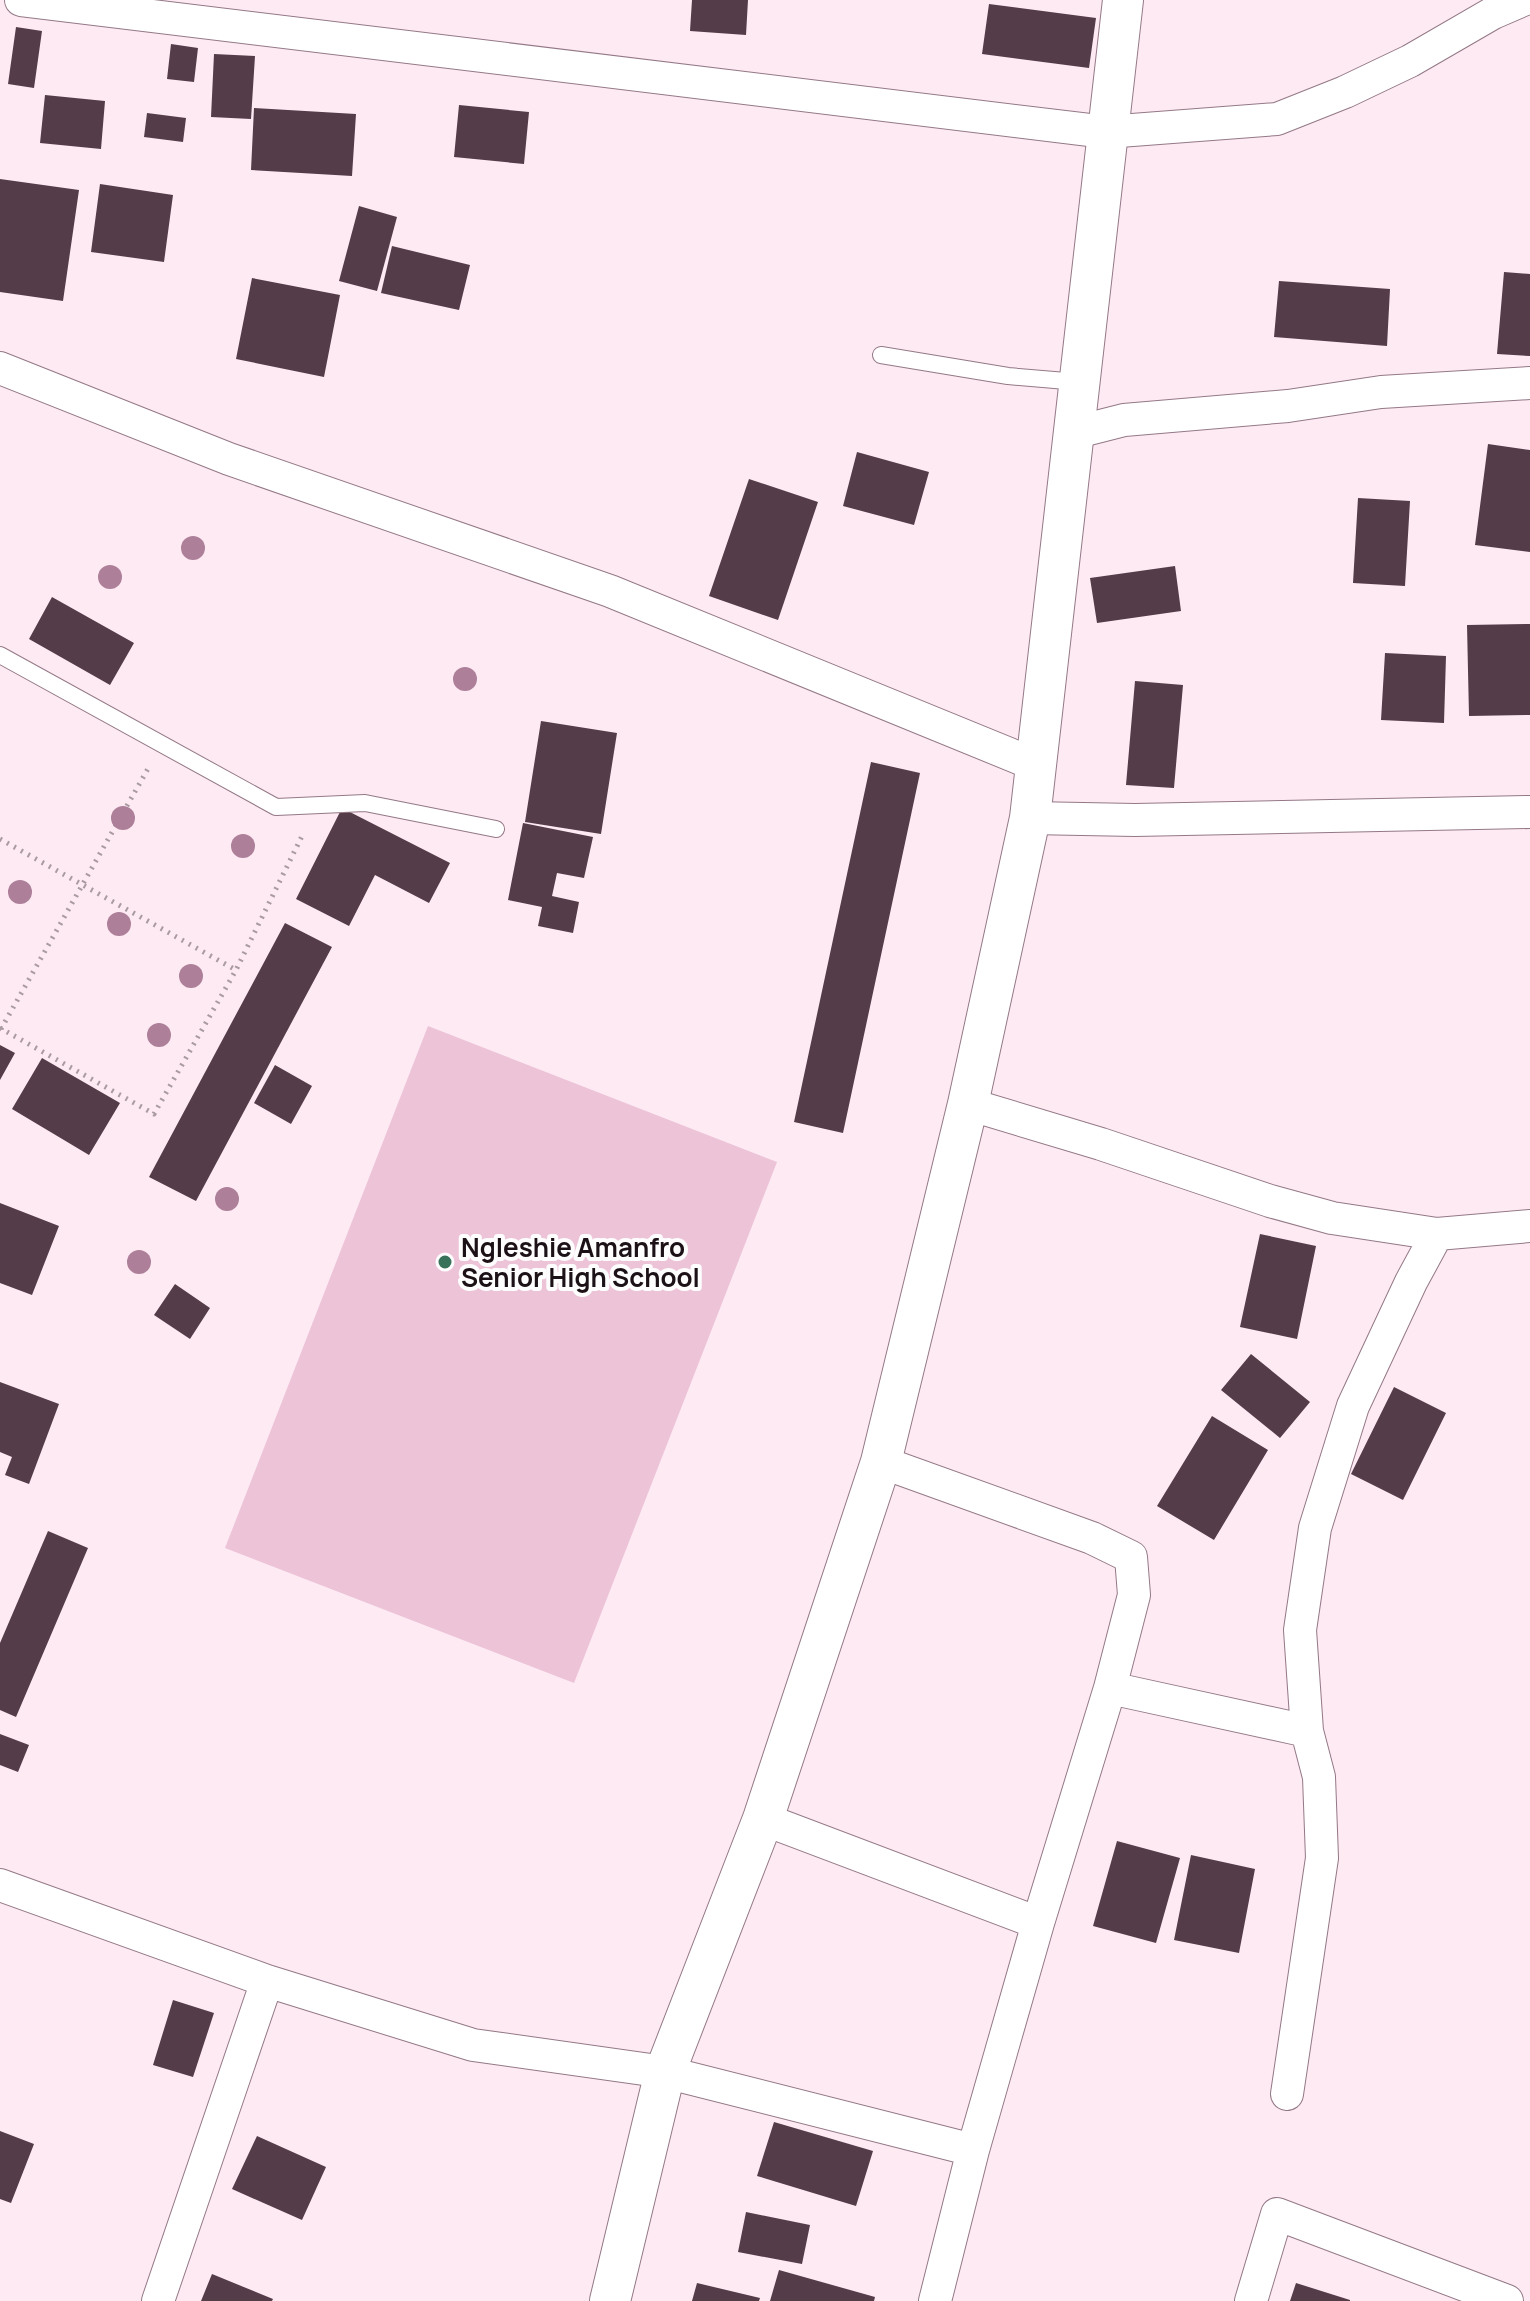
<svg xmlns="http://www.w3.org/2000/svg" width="1530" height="2301" viewBox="0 0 1530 2301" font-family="Manrope,sans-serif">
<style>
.green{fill:#edc3d8}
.building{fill:#543c49}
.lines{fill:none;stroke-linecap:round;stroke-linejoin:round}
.service-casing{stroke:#947886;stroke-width:18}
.minor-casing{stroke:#947886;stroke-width:34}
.tertiary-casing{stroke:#947886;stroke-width:42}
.path{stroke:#aa9aa2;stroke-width:5;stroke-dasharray:2 6;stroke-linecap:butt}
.service{stroke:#fff;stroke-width:16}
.minor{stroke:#fff;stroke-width:32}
.tertiary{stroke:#fff;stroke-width:40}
.tree{fill:#ad7f99}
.poi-dot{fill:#38725a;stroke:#fdfdfd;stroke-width:3}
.labels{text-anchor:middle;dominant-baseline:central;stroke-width:8;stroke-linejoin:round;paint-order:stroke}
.poi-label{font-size:26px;font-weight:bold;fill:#1b1116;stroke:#fdfdfd;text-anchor:start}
</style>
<rect width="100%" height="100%" fill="#fdeaf3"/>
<path class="green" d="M 428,1026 L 777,1162 L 574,1683 L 225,1548 Z"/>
<path class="building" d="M 692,0 L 748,0 L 746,35 L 690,31 Z
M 989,4 L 1096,18 L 1089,68 L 982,54 Z
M 16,27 L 42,31 L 34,88 L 8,84 Z
M 171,44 L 198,48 L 194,82 L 167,79 Z
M 214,54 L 255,56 L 251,119 L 211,117 Z
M 45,95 L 105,101 L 101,149 L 40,143 Z
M 459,105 L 529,112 L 524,164 L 454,157 Z
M 254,108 L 356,114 L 352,176 L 251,170 Z
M 147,113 L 186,118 L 183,142 L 144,137 Z
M 0,179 L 79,190 L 63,301 L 0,292 Z
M 100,184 L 173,195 L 164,262 L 91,252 Z
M 359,206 L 397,217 L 377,291 L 339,281 Z
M 392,246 L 470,265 L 459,310 L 381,293 Z
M 1504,272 L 1530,274 L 1530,356 L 1497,354 Z
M 252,278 L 340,295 L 324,377 L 236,359 Z
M 1279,281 L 1390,289 L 1387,346 L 1274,337 Z
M 1488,444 L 1530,450 L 1530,552 L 1475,545 Z
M 857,452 L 929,472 L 914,525 L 843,506 Z
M 749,479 L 818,502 L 778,620 L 709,596 Z
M 1358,498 L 1410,501 L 1405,586 L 1353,583 Z
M 1175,566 L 1181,611 L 1097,623 L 1090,578 Z
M 52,597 L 134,643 L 110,685 L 29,639 Z
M 1530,624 L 1530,715 L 1469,716 L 1467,625 Z
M 1385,653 L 1446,656 L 1444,723 L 1381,720 Z
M 1135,681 L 1183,685 L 1174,788 L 1126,785 Z
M 541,721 L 617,733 L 601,834 L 525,822 Z
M 871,762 L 920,773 L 843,1133 L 794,1122 Z
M 342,808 L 450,863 L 429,903 L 375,875 L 349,926 L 296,899 Z
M 523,823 L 593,837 L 584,878 L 557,873 L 552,896 L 579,902 L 573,933 L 538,926 L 542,907 L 508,900 Z
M 285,923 L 332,947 L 196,1201 L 149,1177 Z
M 0,1045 L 15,1053 L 0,1080 Z
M 42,1058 L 120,1103 L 89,1155 L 12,1109 Z
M 275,1065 L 312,1086 L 291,1124 L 254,1103 Z
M 0,1203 L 59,1226 L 32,1295 L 0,1283 Z
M 1260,1234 L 1316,1246 L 1297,1339 L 1240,1327 Z
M 175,1284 L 210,1308 L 190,1339 L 154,1315 Z
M 1251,1354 L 1310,1402 L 1280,1438 L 1221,1390 Z
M 0,1382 L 59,1404 L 29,1484 L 5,1475 L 12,1457 L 0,1452 Z
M 1394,1387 L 1446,1413 L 1403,1500 L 1351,1474 Z
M 1212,1416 L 1268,1450 L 1214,1540 L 1157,1506 Z
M 48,1531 L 88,1548 L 16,1717 L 0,1710 L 0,1643 Z
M 0,1734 L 29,1745 L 18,1772 L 0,1765 Z
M 1117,1841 L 1180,1858 L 1156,1943 L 1093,1926 Z
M 1191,1855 L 1255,1869 L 1239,1953 L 1174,1940 Z
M 173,2000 L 214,2013 L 193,2077 L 153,2065 Z
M 774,2122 L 873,2151 L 856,2206 L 757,2176 Z
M 0,2131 L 34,2144 L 11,2203 L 0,2199 Z
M 257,2136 L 326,2167 L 302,2220 L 232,2189 Z
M 746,2212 L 810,2225 L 802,2264 L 738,2252 Z
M 779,2270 L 875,2297 L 874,2301 L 770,2301 Z
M 212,2274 L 273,2299 L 272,2301 L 201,2301 Z
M 697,2283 L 760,2298 L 759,2301 L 692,2301 Z
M 1296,2283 L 1350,2300 L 1350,2301 L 1290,2301 Z"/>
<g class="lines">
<g class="service-casing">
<path id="service" d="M 881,355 L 1008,376 L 1078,382
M 0,655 L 276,807 L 365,803 L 496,829"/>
</g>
<g class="minor-casing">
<path id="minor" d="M 21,0 L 1106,132 L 1277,119 L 1345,92 L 1410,61 L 1493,13 L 1523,0
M 0,368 L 229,459 L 610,591 L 1036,765
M 1073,433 L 1124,420 L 1288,406 L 1381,392 L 1530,383
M 1030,818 L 1135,820 L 1530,812
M 968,1104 L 1101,1144 L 1270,1201 L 1332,1218 L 1437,1234 L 1530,1226
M 881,1462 L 1092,1538 L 1131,1557 L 1134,1595 L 1110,1688 L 1038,1923 L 973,2150 L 935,2301
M 1110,1688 L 1307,1731
M 763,1819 L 1038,1923
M 0,1885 L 267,1981 L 473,2045 L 665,2072 L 973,2150
M 1287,2094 L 1322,1858 L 1319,1777 L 1307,1731 L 1300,1630 L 1315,1528 L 1353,1406 L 1411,1282 L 1437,1234
M 158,2301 L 267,1981
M 1251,2301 L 1277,2214 L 1507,2301"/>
</g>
<g class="tertiary-casing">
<path id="tertiary" d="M 610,2301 L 665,2072 L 763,1819 L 881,1462 L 968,1104 L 1030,818 L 1123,0"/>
</g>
<path class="path" d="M 0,839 L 236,970
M 0,1028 L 154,1114 L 236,970 L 304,832
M 1,1029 L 150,765"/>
<use href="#service" class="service"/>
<use href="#minor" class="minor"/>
<use href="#tertiary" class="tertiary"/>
</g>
<g class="tree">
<circle cx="193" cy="548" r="12"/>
<circle cx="110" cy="577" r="12"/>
<circle cx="465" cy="679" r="12"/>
<circle cx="123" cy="818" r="12"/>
<circle cx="243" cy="846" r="12"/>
<circle cx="20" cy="892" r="12"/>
<circle cx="119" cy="924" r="12"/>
<circle cx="191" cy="976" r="12"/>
<circle cx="159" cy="1035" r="12"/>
<circle cx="227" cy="1199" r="12"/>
<circle cx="139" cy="1262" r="12"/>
</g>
<circle class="poi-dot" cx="445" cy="1262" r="8"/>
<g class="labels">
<g class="poi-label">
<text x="461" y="1247">Ngleshie Amanfro<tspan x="461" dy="30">Senior High School</tspan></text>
</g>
</g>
</svg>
